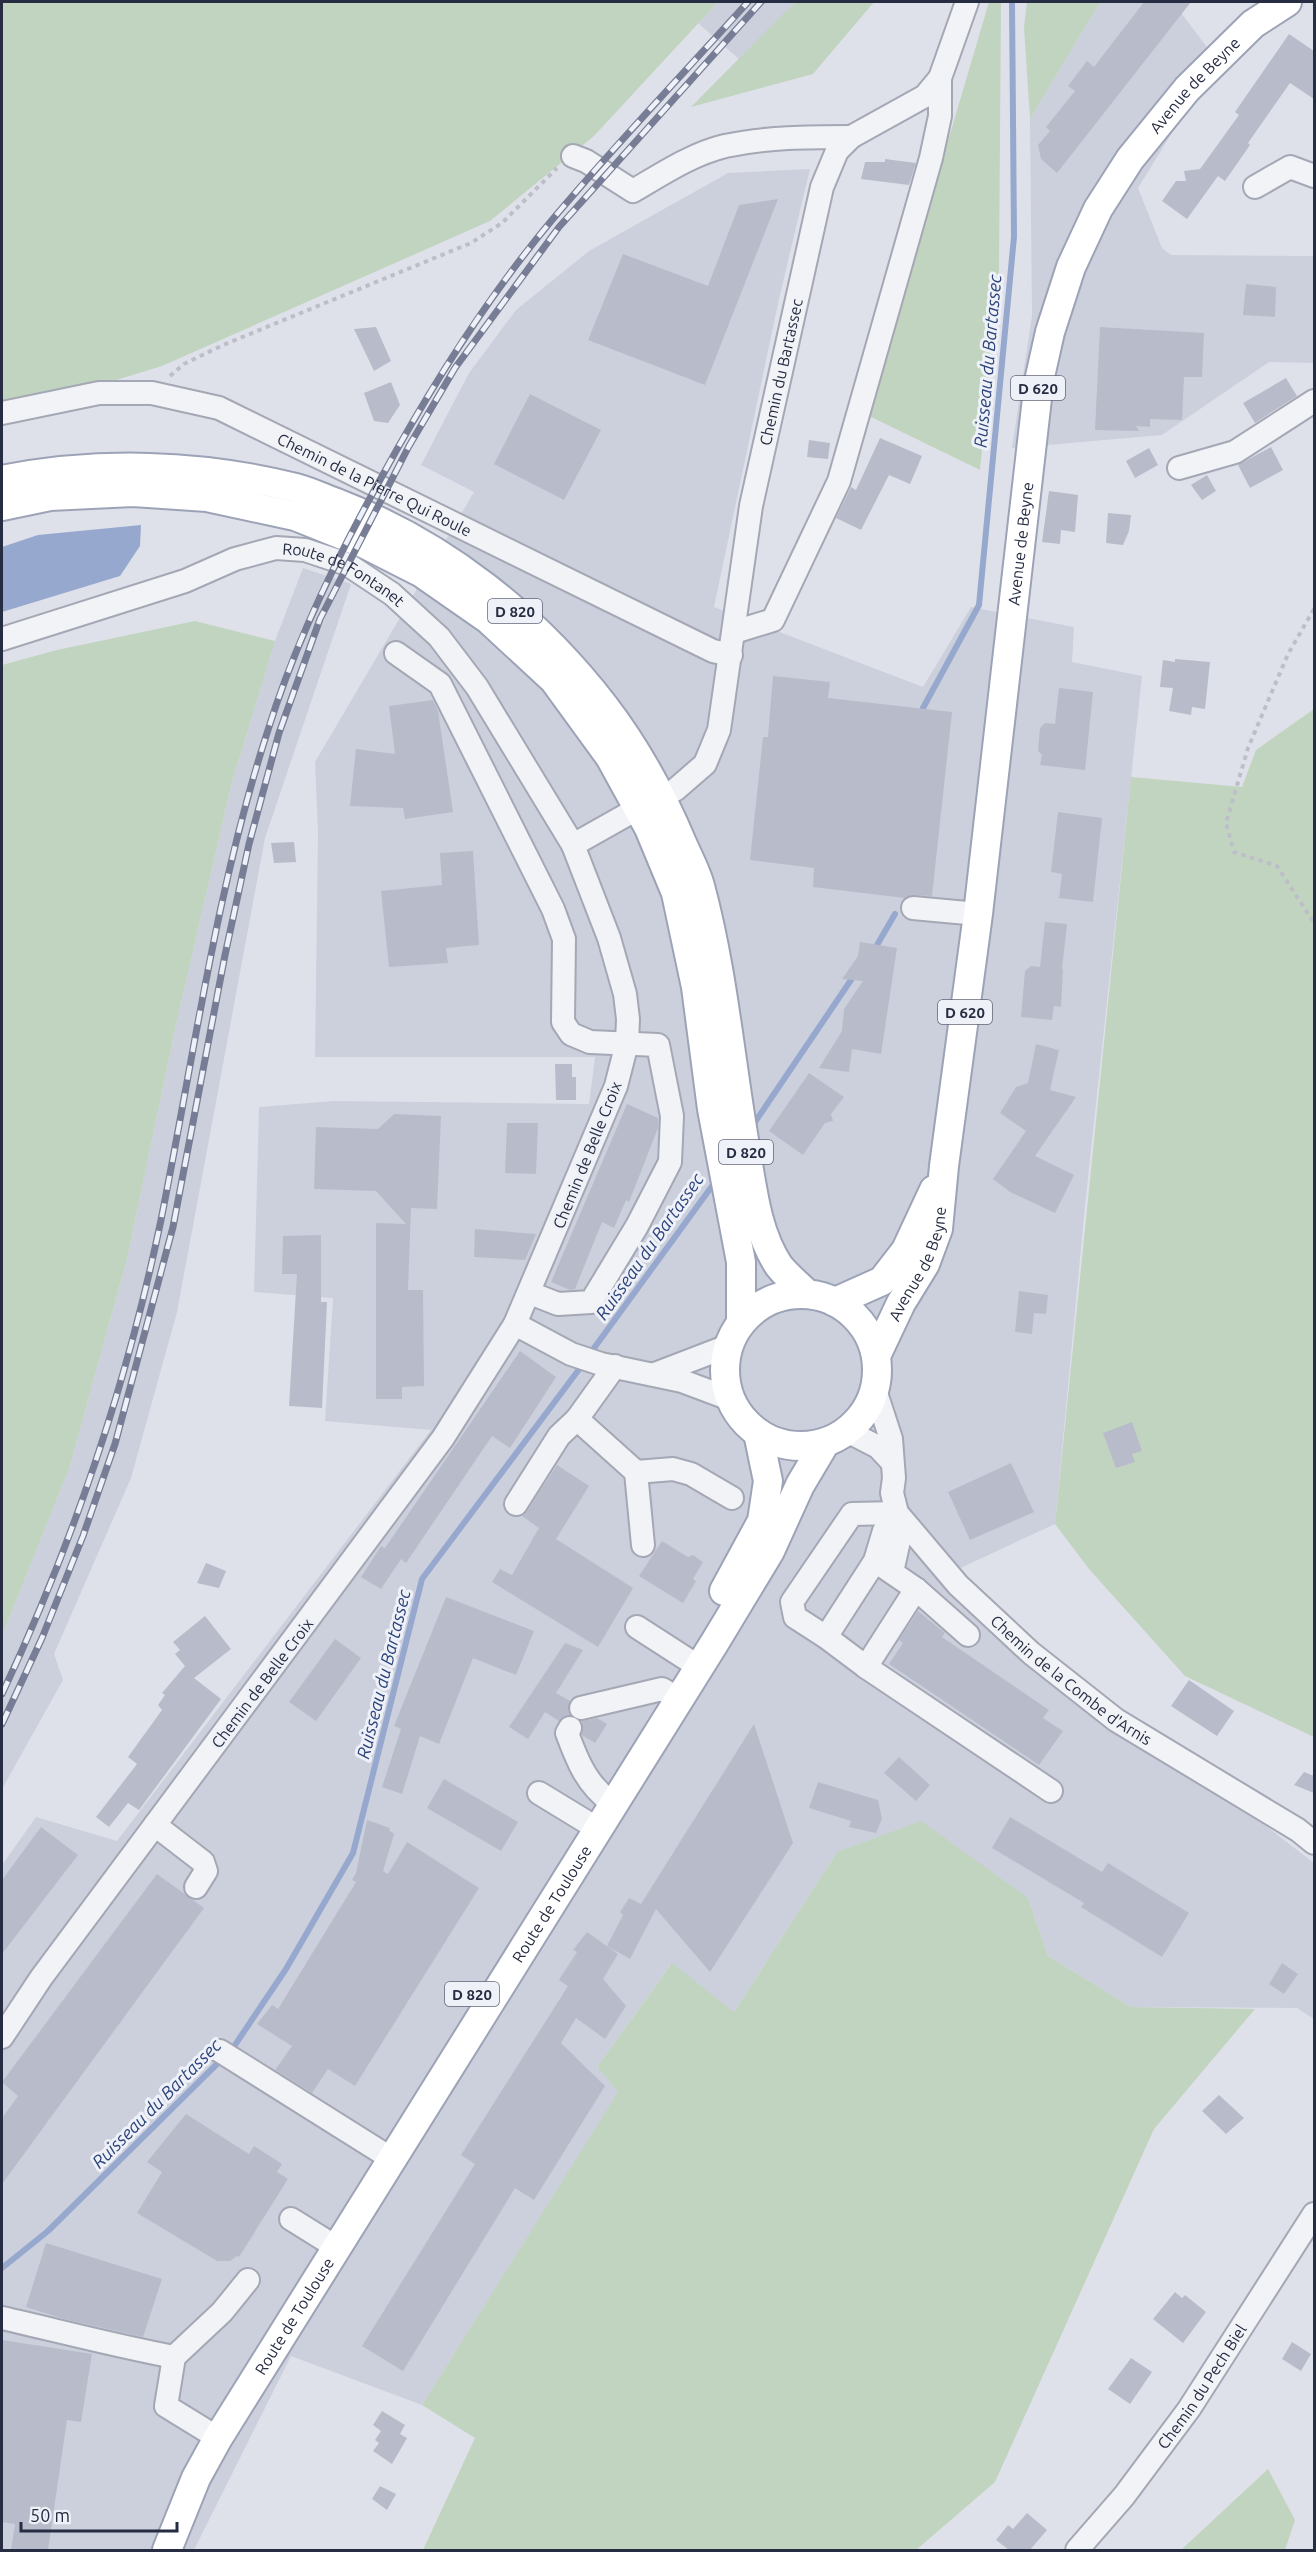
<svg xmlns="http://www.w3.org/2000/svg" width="1316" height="2552" viewBox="0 0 1316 2552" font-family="Ubuntu,sans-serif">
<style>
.built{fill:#ccd0dc}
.green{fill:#c1d4bf}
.water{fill:#96a8ce}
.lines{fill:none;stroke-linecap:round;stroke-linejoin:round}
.stream{stroke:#96a8ce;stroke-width:6}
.building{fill:#b8bcca}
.minor-casing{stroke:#a4a7b4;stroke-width:26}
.major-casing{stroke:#9da3b7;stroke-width:32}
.path{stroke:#bdbfc8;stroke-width:4;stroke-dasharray:4.5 4.5;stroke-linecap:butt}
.minor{stroke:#f2f3f7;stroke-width:22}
.major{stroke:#fff;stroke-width:28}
.rail-casing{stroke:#777d95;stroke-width:7}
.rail{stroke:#eef1f7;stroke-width:4.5;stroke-dasharray:14;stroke-linecap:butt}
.labels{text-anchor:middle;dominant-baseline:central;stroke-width:6;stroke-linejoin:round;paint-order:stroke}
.shield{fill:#eef1f7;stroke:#626778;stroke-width:1.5}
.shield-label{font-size:15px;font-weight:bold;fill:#262c42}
.street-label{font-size:16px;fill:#262c42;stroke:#eef1f7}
.water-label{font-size:18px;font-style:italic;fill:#2c437b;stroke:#eef1f7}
</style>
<rect width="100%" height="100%" fill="#dfe1ea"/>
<path class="built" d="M 718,2 L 795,2 L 740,60 L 698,23 Z
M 1100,2 L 1173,2 L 1224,70 L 1183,115 L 1138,188 L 1162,248 L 1171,255 L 1314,256 L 1314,363 L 1269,362 L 1162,435 L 1012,448 L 1032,316 L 1030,119 Z
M 810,169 L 779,299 L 714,607 L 923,687 L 971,607 L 1074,627 L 1072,662 L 1142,676 L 1085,1206 L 1055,1524 L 956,1570 L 1105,1701 L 1314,1863 L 1314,2019 L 1297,2008 L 1131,2007 L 1048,1956 L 1028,1898 L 837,1852 L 734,2012 L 671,1964 L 597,2067 L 619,2092 L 422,2405 L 291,2356 L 194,2550 L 2,2550 L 2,1865 L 36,1817 L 117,1841 L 431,1430 L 325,1421 L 333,1298 L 254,1292 L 259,1107 L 334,1101 L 589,1104 L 595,1057 L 315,1057 L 318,832 L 315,762 L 474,492 L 421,465 L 469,373 L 516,310 L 589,251 L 728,173 Z
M 303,568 L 351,584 L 265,838 L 177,1312 L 131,1478 L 54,1654 L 63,1680 L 2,1789 L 2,1636 L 69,1469 L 127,1259 L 176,1025 L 231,786 L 275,641 Z"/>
<path class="green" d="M 2,2 L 718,2 L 594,136 L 490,221 L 162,366 L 2,415 Z
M 795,2 L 874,2 L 813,74 L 691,107 Z
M 989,2 L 1001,2 L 999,271 L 980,470 L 867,415 Z
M 1027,2 L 1100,2 L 1030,119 L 1024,27 Z
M 195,621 L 275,641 L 231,786 L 176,1025 L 127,1259 L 69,1469 L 2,1636 L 2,665 L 57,650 Z
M 1314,709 L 1314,1737 L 1185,1676 L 1089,1569 L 1055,1524 L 1131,777 L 1242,787 L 1256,750 Z
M 921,1821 L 1028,1898 L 1048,1956 L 1131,2007 L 1255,2009 L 1154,2129 L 995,2482 L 916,2550 L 423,2550 L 475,2438 L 422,2405 L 618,2092 L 597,2067 L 672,1963 L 734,2012 L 837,1852 Z
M 1268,2469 L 1295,2520 L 1285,2550 L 1181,2550 Z"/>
<path class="water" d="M 141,525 L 140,546 L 120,576 L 2,612 L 2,547 L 38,535 Z"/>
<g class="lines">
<path class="stream" d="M 923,708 L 979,605 L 1014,237 L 1012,2
M 877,945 L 895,914
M 751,1128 L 851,980
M 589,1355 L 715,1182
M 231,2051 L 286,1969 L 353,1853 L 422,1579 L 583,1364
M 2,2268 L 48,2231 L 223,2058"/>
</g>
<path class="building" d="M 1144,2 L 1191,2 L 1057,173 L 1041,159 L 1038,145 L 1050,131 L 1046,127 L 1075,91 L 1068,86 L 1087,61 L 1094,67 Z
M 1289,34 L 1314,51 L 1314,99 L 1290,83 L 1248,143 L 1250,145 L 1225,181 L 1218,176 L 1187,219 L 1162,201 L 1176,181 L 1186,181 L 1184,171 L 1200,169 L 1239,115 L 1235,112 Z
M 885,159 L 916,163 L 909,185 L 861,179 L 865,162 L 885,162 Z
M 778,199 L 705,385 L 588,340 L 623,254 L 708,286 L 739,205 Z
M 1246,284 L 1276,287 L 1275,317 L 1243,315 Z
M 376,327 L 391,361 L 374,371 L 354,329 Z
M 1100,327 L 1204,333 L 1202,377 L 1184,377 L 1182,420 L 1150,419 L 1150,427 L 1136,426 L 1139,431 L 1095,430 Z
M 1286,378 L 1297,396 L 1255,423 L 1243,403 Z
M 391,382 L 400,405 L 388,423 L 374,421 L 364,393 Z
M 530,394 L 601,430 L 564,500 L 494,464 Z
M 880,438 L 922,456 L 910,484 L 889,475 L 861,530 L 836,518 L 851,487 L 856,490 Z
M 809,440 L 830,443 L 828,459 L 807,457 Z
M 1271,447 L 1283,470 L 1250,488 L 1238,465 Z
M 1149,448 L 1158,465 L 1135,478 L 1126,461 Z
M 1207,475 L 1216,491 L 1202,500 L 1191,485 Z
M 1049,491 L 1078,495 L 1075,532 L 1061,530 L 1060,544 L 1042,542 Z
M 1108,513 L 1131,515 L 1129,531 L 1123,545 L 1106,543 Z
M 1175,659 L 1210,662 L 1205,709 L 1192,707 L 1191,715 L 1169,711 L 1173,688 L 1160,687 L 1163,660 L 1175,662 Z
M 773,676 L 830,682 L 828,698 L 952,712 L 932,896 L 914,895 L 905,898 L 813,887 L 814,868 L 750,860 L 763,737 L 768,737 Z
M 1059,688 L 1093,692 L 1085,770 L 1040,765 L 1042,755 L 1038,751 L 1040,728 L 1045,723 L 1055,724 Z
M 433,700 L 438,711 L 453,812 L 405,819 L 403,808 L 350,806 L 356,749 L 395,754 L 389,706 Z
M 1058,812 L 1102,818 L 1093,902 L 1059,898 L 1062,874 L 1051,872 Z
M 294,842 L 296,862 L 274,863 L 271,843 Z
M 473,851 L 479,945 L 446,948 L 448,963 L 389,967 L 381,891 L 442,885 L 440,853 Z
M 1045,922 L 1067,924 L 1062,969 L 1063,969 L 1061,1007 L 1054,1006 L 1052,1020 L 1021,1017 L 1025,971 L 1031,966 L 1040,967 Z
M 860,942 L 897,948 L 881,1054 L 852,1049 L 849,1072 L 819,1068 L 842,1031 L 844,1009 L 863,981 L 842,979 L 858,956 Z
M 1036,1044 L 1059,1050 L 1050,1090 L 1076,1097 L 1035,1156 L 1074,1175 L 1055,1213 L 1010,1192 L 993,1179 L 1026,1131 L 1000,1113 L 1016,1087 L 1028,1083 Z
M 555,1064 L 572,1064 L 572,1077 L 576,1077 L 576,1100 L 556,1100 Z
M 809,1073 L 844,1097 L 831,1114 L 833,1121 L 825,1123 L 803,1155 L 769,1131 Z
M 627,1104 L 658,1118 L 658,1128 L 629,1202 L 626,1200 L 614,1228 L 602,1222 L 575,1289 L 570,1290 L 551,1282 Z
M 394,1114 L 441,1116 L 437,1209 L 411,1208 L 408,1290 L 423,1290 L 424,1386 L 402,1387 L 402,1399 L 376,1399 L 376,1223 L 406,1224 L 376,1191 L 314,1189 L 316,1127 L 378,1129 Z
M 507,1123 L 538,1123 L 536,1174 L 505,1173 Z
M 475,1229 L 536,1234 L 525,1260 L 474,1257 Z
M 321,1235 L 321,1302 L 327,1302 L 322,1408 L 289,1406 L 297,1274 L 282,1274 L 283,1236 Z
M 1019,1291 L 1048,1295 L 1046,1314 L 1034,1313 L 1032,1334 L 1015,1332 Z
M 520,1351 L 556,1377 L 510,1448 L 492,1436 L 406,1563 L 401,1559 L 381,1589 L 361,1577 L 381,1546 L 385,1548 Z
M 1132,1422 L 1142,1451 L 1132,1454 L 1135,1462 L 1116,1468 L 1103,1433 Z
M 1011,1463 L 1034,1512 L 970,1540 L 948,1492 Z
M 557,1465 L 589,1486 L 556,1539 L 633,1588 L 598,1647 L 492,1582 L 500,1569 L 512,1575 L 539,1528 L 522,1516 L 527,1511 Z
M 662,1541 L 688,1557 L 693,1555 L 703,1562 L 693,1579 L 696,1581 L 683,1603 L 639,1576 Z
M 206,1563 L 226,1571 L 219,1588 L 197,1583 Z
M 446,1597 L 534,1631 L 516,1675 L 473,1658 L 439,1744 L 420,1736 L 402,1794 L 382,1787 L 401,1729 L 394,1726 Z
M 918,1611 L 945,1633 L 942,1637 L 1049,1710 L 1043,1718 L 1063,1731 L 1039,1765 L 889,1664 L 903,1643 L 899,1640 Z
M 205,1616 L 231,1649 L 194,1678 L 221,1699 L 139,1810 L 128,1803 L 109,1827 L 96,1817 L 137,1764 L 128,1757 L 162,1710 L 158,1705 L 165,1695 L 162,1693 L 185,1666 L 175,1654 L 180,1650 L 173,1642 Z
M 335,1639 L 361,1658 L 316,1721 L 289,1702 Z
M 565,1643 L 583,1650 L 556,1693 L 570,1701 L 568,1710 L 570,1715 L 559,1721 L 545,1712 L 528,1739 L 509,1727 Z
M 1189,1680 L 1234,1711 L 1217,1736 L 1171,1706 Z
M 597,1718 L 607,1724 L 595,1743 L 582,1735 L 582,1721 Z
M 754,1724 L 793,1843 L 710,1972 L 656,1909 L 630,1959 L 607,1946 L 623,1915 L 620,1912 L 629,1898 L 641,1904 Z
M 899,1757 L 930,1785 L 916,1801 L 884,1773 Z
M 1304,1772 L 1314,1776 L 1314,1793 L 1294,1785 Z
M 444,1779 L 518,1822 L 501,1851 L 427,1808 Z
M 818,1782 L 878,1800 L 882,1819 L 876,1833 L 849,1827 L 851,1821 L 809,1808 Z
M 1010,1817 L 1102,1872 L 1108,1863 L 1189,1913 L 1162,1957 L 1081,1907 L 1084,1903 L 992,1848 Z
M 367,1820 L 390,1828 L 389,1830 L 394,1834 L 383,1871 L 388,1874 L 407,1842 L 479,1888 L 355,2086 L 328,2069 L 312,2093 L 275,2070 L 292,2046 L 257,2024 L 272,2005 L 278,2009 L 356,1882 L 352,1880 L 356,1873 Z
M 41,1827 L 78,1855 L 2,1954 L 2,1880 Z
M 157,1874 L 204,1908 L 2,2184 L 2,2118 L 18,2096 L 2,2082 Z
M 587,1932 L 618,1954 L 603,1979 L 626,2006 L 605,2039 L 576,2018 L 561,2043 L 605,2086 L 534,2200 L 515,2188 L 403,2371 L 362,2346 L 475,2164 L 461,2155 L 568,1986 L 559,1980 L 577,1952 L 573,1950 Z
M 1282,1963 L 1298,1974 L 1284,1994 L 1269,1984 Z
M 1219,2095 L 1244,2118 L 1226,2134 L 1202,2111 Z
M 186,2114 L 249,2154 L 254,2146 L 282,2164 L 277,2172 L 288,2179 L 239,2257 L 237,2256 L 230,2261 L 217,2261 L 137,2213 L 162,2172 L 147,2162 Z
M 46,2243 L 162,2279 L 143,2337 L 64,2319 L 26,2307 Z
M 1175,2292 L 1182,2298 L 1185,2295 L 1206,2312 L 1183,2343 L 1153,2319 Z
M 2,2340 L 92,2354 L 81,2422 L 67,2420 L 48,2550 L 11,2550 L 15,2524 L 2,2522 Z
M 1292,2342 L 1311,2354 L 1301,2371 L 1282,2359 Z
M 1131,2358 L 1152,2372 L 1130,2404 L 1108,2389 Z
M 382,2411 L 405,2425 L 400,2434 L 407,2438 L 392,2464 L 373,2451 L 379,2443 L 375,2440 L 381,2431 L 373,2425 Z
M 380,2486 L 396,2494 L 387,2510 L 372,2499 Z
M 1027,2513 L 1047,2530 L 1030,2550 L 1009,2550 L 996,2540 L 1008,2525 L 1013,2529 Z"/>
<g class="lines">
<g class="minor-casing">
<g id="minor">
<path d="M 573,156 L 586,161 L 633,191 C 662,174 692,154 725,146 C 767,137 809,137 851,137"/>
<path d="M 1255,187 L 1290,167 L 1314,176"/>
<path id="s1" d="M 2,413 L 99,393 L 152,393 L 219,408 L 713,651 L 731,655"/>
<path d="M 1179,468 L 1235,452 L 1314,401"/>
<path d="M 734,632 L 773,620 L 839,481 L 931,158 L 940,116 L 940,78"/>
<path id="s2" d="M 2,639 L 185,581 L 235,559 L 276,548 L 305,550 L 347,564 L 392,594 L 439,637 L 477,687 L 573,845 L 609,938 L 625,994 L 628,1019 L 627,1043 L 616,1086 L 515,1324 L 443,1438 L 41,1978 L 2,2037"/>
<path d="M 396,653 L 440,684 L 553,909 L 564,939 L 563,1022 L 571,1034 L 590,1042 L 658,1045 L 672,1116 L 670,1162 L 637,1226 L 591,1302 L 558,1304 L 530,1293"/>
<path id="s3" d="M 675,790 L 705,764 L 719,730 L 751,506 L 822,187 L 837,151 L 851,137 L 925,96 L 940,78 L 967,2"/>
<path d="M 573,845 L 628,814"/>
<path d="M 913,908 L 978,914"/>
<path d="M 515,1324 L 571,1354 L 601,1364 L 682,1381 L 730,1399"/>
<path d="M 615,1366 L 577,1419 L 636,1472 L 643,1545"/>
<path d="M 655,1374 L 728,1346"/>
<path id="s4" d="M 875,1390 L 891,1439 L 894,1478 L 892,1493 L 897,1513 L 958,1585 L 1031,1653 L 1116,1720 L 1298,1830 L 1314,1843"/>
<path d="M 847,1431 L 878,1447 L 892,1462"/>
<path d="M 636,1472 L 673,1469 L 691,1474 L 732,1498"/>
<path d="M 516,1504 L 559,1436 L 577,1419"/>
<path d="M 897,1513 L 852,1514 L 792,1602 L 795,1617 L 826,1637 L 866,1667 L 916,1589"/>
<path d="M 875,1561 L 916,1589 L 968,1635"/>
<path d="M 892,1572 L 900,1536 L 907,1527"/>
<path d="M 637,1627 L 699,1667"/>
<path d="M 826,1637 L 875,1561 L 884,1531 L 897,1513"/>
<path d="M 866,1667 L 1051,1791"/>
<path d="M 581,1708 L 662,1689 L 679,1699"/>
<path d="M 570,1728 L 567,1733 C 578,1763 587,1785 613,1804"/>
<path d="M 539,1793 L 598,1829"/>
<path d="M 155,1825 L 203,1862 L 206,1871 L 196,1887"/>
<path d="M 220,2051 L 392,2159"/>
<path d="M 291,2219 L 336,2247"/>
<path d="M 2,2318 C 59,2331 116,2346 174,2357"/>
<path d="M 218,2438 L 166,2406 L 174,2357 L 222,2312 L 248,2280"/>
<path id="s5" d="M 1077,2550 L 1124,2496 L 1189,2409 L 1314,2214"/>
</g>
</g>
<g class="major-casing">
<g id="major">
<path d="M 2,480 C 98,461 200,464 296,488 C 311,492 325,499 339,504 C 445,545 535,617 604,706 C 637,749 661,793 682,843 C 688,857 696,871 700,886 C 723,971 730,1059 745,1146 C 752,1185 756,1232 779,1266 C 787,1276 798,1285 807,1294"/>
<path d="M 2,506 L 50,496 L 133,492 L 207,497 L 295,516 L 365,544 L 422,573 L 488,619 L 554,680 L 610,757 L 649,828 L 676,893 L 696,987 L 712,1109 L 741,1262 L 741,1322"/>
<circle cx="801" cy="1370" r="76"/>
<path d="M 835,1302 L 882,1281 L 906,1250 L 934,1190"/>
<path id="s6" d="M 876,1356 L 901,1303 L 925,1264 L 938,1229 L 944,1166 L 978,914 L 1039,381 L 1050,332 L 1071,267 L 1098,209 L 1130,159 L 1187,89 L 1253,24 L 1287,2"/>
<path d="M 724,1591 L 762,1521 L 768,1481 L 758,1433"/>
<path id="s7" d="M 167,2550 L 196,2478 L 218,2438 L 715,1642 L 770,1551 L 800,1485 L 825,1443"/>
</g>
</g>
<path class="path" d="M 170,376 L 184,364 L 223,345 L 471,243 L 502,223 L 557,168
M 1314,609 L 1288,654 L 1248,748 L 1226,823 L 1234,852 L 1277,866 L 1314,923"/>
<use href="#minor" class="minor"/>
<use href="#major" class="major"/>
<g class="rail-casing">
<path id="rail" d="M 2,1694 C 73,1543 127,1384 161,1220 C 194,1056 216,889 268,730 C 295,643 336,559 380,480 C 430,388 485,300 552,220 C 615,145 683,74 748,2
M 2,1724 L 42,1638 L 83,1536 L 115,1444 L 173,1227 L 225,955 L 249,844 L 279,733 L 320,619 L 409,446 L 455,368 L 559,227 L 761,2"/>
</g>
<use href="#rail" class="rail"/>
</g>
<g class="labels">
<g class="shield">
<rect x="1011" y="376" width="54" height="24" rx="4.5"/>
<rect x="488" y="599" width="54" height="24" rx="4.5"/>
<rect x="938" y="1000" width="54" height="24" rx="4.5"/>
<rect x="719" y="1140" width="54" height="24" rx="4.5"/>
<rect x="445" y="1982" width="54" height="24" rx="4.5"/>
</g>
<g class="shield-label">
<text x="1038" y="388">D 620</text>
<text x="515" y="611">D 820</text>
<text x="965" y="1012">D 620</text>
<text x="746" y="1152">D 820</text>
<text x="472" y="1994">D 820</text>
</g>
<g class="street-label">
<text stroke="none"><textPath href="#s6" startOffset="1336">Avenue de Beyne</textPath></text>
<text stroke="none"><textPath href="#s3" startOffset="440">Chemin du Bartassec</textPath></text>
<text stroke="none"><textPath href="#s1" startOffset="394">Chemin de la Pierre Qui Roule</textPath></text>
<text stroke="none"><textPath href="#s6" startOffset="832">Avenue de Beyne</textPath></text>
<text stroke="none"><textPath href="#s2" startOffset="363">Route de Fontanet</textPath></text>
<text transform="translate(587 1155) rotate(-68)">Chemin de Belle Croix</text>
<text stroke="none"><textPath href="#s6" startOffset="102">Avenue de Beyne</textPath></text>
<text stroke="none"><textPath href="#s4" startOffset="369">Chemin de la Combe d'Arnis</textPath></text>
<text transform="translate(262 1683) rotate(-53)">Chemin de Belle Croix</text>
<text stroke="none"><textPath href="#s7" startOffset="753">Route de Toulouse</textPath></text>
<text stroke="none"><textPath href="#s7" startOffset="267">Route de Toulouse</textPath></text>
<text stroke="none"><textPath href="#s5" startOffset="206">Chemin du Pech Biel</textPath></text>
</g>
<g class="water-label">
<text transform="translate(987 361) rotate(-85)">Ruisseau du Bartassec</text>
<text transform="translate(649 1246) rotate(-55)">Ruisseau du Bartassec</text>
<text transform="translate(383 1674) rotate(-76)">Ruisseau du Bartassec</text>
<text transform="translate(156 2103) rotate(-45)">Ruisseau du Bartassec</text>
</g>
</g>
<rect width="1316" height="2552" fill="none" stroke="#262c42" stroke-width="6"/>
<path d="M21 2522v9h156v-9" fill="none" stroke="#262c42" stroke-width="3"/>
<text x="30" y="2522" font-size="18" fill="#262c42" stroke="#eef1f7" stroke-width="4.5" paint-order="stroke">50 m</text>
</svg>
